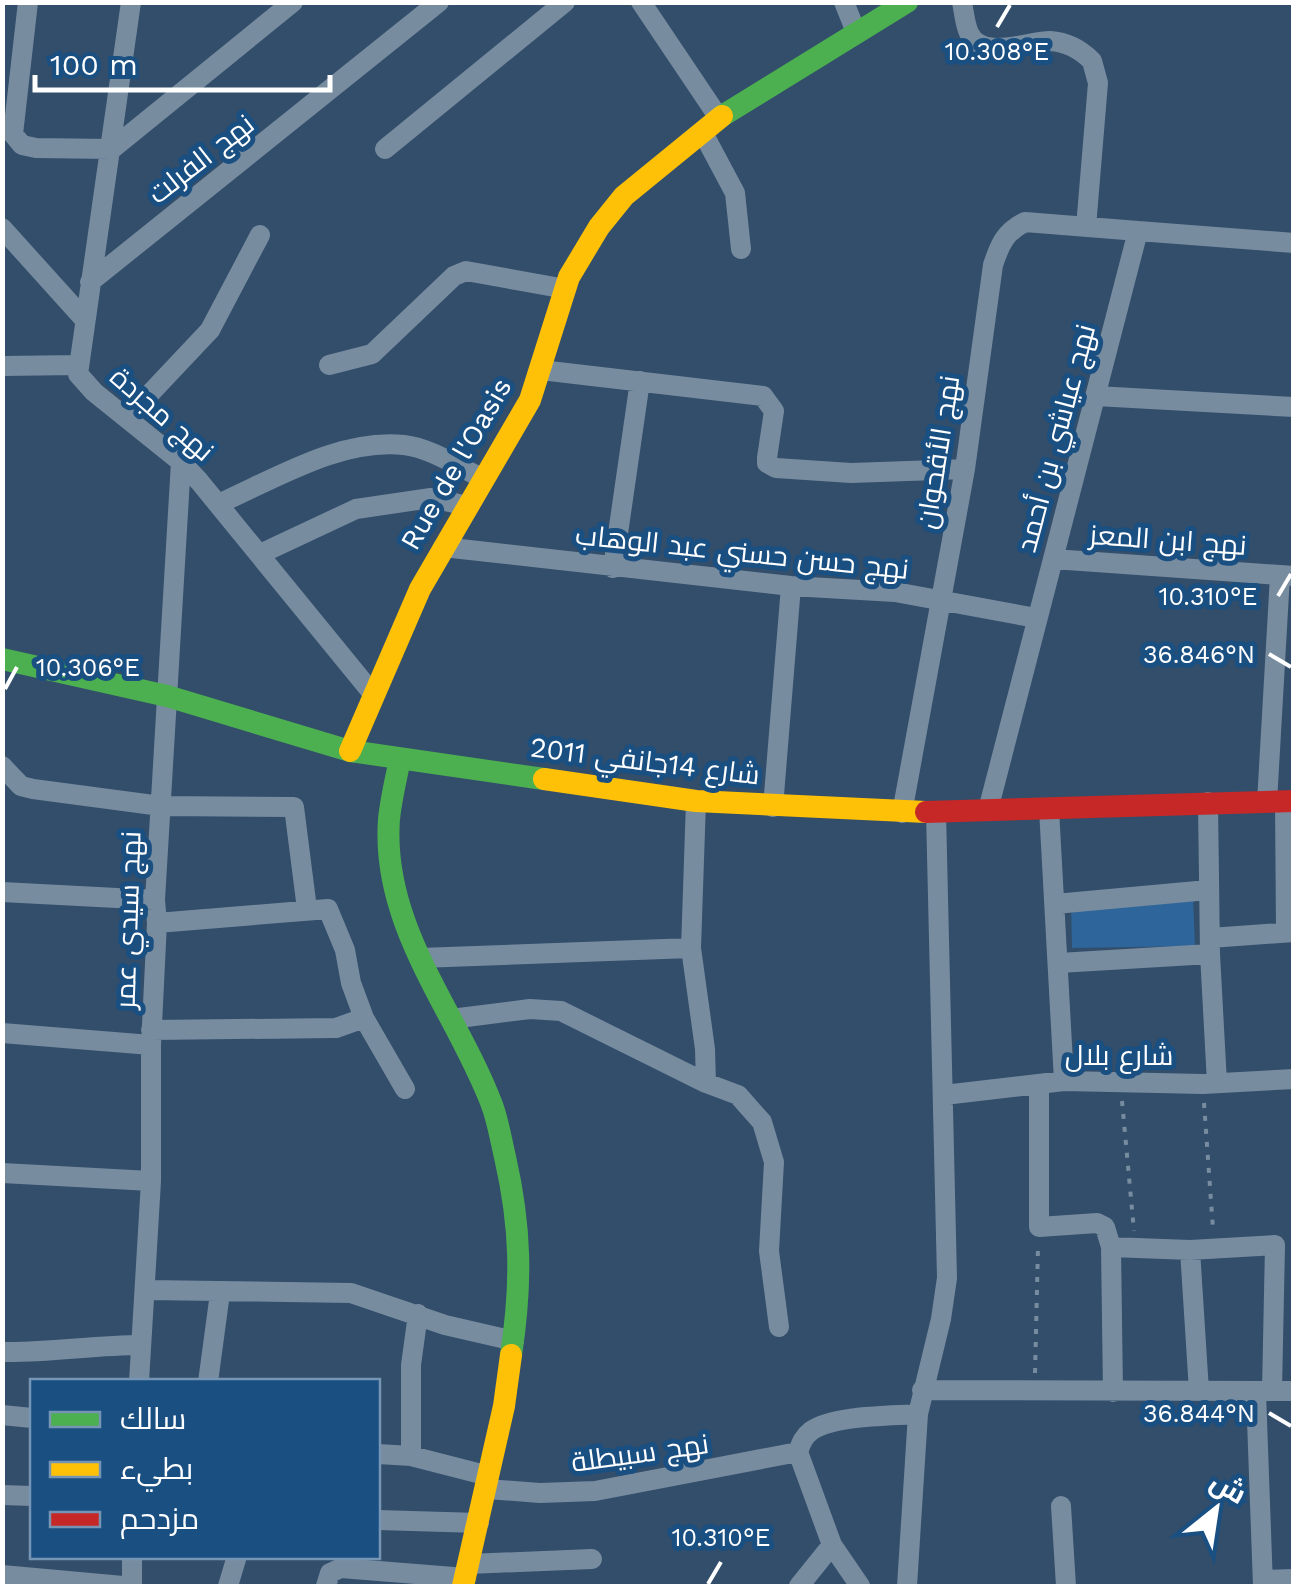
<svg xmlns="http://www.w3.org/2000/svg" width="1296" height="1589" viewBox="0 0 1296 1589" font-family="'Work Sans',Cairo,sans-serif">
<style>
.garden{fill:#2e659a}
.lines{fill:none;stroke-linecap:round;stroke-linejoin:round}
.path{stroke:#788ca0;stroke-width:4;stroke-dasharray:5 8;stroke-linecap:butt}
.street{stroke:#788ca0;stroke-width:20}
.fast{stroke:#4caf50;stroke-width:22}
.slow{stroke:#ffc107;stroke-width:22}
.jam{stroke:#c62828;stroke-width:22}
.ticks{fill:none;stroke:#fff;stroke-width:4}
.labels{text-anchor:middle;dominant-baseline:central;stroke-width:10;stroke-linejoin:round;paint-order:stroke}
.street-label{font-size:28px;fill:#fff;stroke:#1a4f82}
.ticks-label{font-size:25px;text-anchor:middle;fill:#fff;stroke:#1a4f82;stroke-width:10;stroke-linejoin:round;paint-order:stroke}
</style>
<rect width="100%" height="100%" fill="#324e6a"/>
<path class="garden" d="M 1193,896 L 1195,946 L 1072,948 L 1071,899 Z"/>
<g class="lines">
<path class="path" d="M 1122,1101 L 1134,1231
M 1204,1103 L 1213,1229
M 1035,1373 L 1038,1247"/>
<path class="street" d="M 28,2 L 13,134 L 22,145 L 36,148 L 112,149 L 293,2
M 131,2 L 78,374 L 94,392 L 181,462 L 199,481 L 373,694
M 641,2 L 719,118
M 844,2 L 856,32
M 962,2 C 964,12 965,25 969,33 C 981,61 1028,41 1050,41 C 1067,42 1081,50 1092,61 L 1098,83 L 1086,227
M 703,133 L 735,193 L 741,249
M 385,149 L 565,2
M 2,228 L 85,320
M 90,282 L 439,2
M 329,365 L 372,354 L 454,276 L 466,271 L 566,289
M 2,366 L 78,365
M 541,370 L 763,396 L 774,411 L 767,458 L 767,463 L 776,468 L 851,473 L 965,469
M 1096,396 L 1294,407
M 127,418 L 210,330 L 260,235
M 218,504 C 275,479 340,438 404,445 C 431,448 460,468 484,479
M 443,547 L 791,586 L 895,592 L 1036,618
M 260,554 L 356,509 L 431,498 L 468,506
M 1053,559 L 1294,576
M 613,568 L 640,381
M 2,766 L 21,786 L 33,789 L 161,806 L 294,807 L 307,909
M 696,801 L 691,948 L 705,1049 L 706,1083
M 1285,801 L 1286,932
M 1208,802 L 1210,954 L 1217,1083
M 1267,802 L 1280,576
M 773,807 L 791,586
M 1049,809 L 1064,1081
M 988,810 L 1138,231 L 1294,243
M 902,813 L 965,469 L 993,265 C 1000,244 1005,232 1025,222 L 1138,231
M 2,892 L 155,900
M 1055,904 L 1208,890
M 157,923 L 328,909 L 345,950 L 351,983 L 364,1018 L 405,1089
M 1210,938 L 1294,932
M 420,958 L 691,948
M 1059,963 L 1210,954
M 451,1019 L 530,1009 L 561,1011 L 706,1083 L 738,1095 L 762,1122 L 774,1162 L 769,1251 L 779,1327
M 151,1030 L 336,1028 L 364,1018
M 2,1033 L 151,1045
M 1039,1084 L 1039,1227 L 1097,1223 L 1105,1227 L 1111,1247
M 944,1095 L 1064,1081 L 1203,1084 L 1294,1079
M 2,1173 L 151,1181
M 1190,1250 L 1199,1391
M 146,1290 L 351,1293 L 445,1325 L 514,1341
M 2,1352 C 49,1353 94,1345 141,1345
M 139,1382 L 151,1181 L 151,1045 L 157,923 L 155,900 L 181,462
M 208,1382 L 220,1293
M 922,1390 L 1294,1391
M 1113,1392 L 1111,1247 L 1190,1250 L 1275,1245 L 1272,1391
M 1256,1392 L 1263,1586
M 2,1415 L 32,1418
M 378,1454 L 411,1456 L 489,1476
M 411,1456 L 411,1365 L 418,1314
M 487,1489 L 540,1493 L 595,1491 L 798,1452
M 2,1495 L 32,1496
M 1061,1506 L 1066,1586
M 378,1520 L 479,1523
M 468,1564 L 592,1559
M 2,1575 L 123,1586
M 1263,1580 L 1294,1579
M 132,1586 L 132,1556
M 228,1586 L 237,1556
M 326,1586 L 330,1573 L 341,1568 L 466,1578
M 799,1586 L 832,1545
M 860,1586 L 832,1545 L 798,1452 C 801,1444 803,1437 811,1431 C 833,1415 890,1416 918,1414 L 941,1319 L 947,1278 L 936,812
M 907,1586 L 918,1414"/>
<path class="fast" d="M 722,116 L 907,2
M 2,659 L 167,696 L 350,751 L 544,779
M 400,759 C 396,779 391,799 389,819 C 381,927 456,1010 492,1105 C 498,1121 501,1140 505,1157 C 521,1227 522,1283 511,1355"/>
<path class="slow" d="M 350,751 L 420,589 L 530,400 L 569,277 L 599,227 L 624,196 L 722,116
M 544,779 L 696,801 L 926,812
M 463,1586 L 504,1406 L 511,1355"/>
<path class="jam" d="M 926,812 L 1294,801"/>
</g>
<path class="ticks" d="M 997,27 L 1010,5M 1278,596 L 1291,574M 1269,654 L 1291,667M 5,689 L 17,667M 1269,1413 L 1291,1426M 708,1584 L 721,1562"/>
<g class="labels">
<g class="street-label">
<text transform="translate(201 159) rotate(-38)">نهج الفرلت</text>
<text transform="translate(162 414) rotate(41)">نهج مجردة</text>
<text transform="translate(1056 438) rotate(-75)">نهج عياشي بن أحمد</text>
<text transform="translate(938 452) rotate(-81)">نهج الأقحوان</text>
<text transform="translate(456 464) rotate(-60)">Rue de l'Oasis</text>
<text transform="translate(1168 540) rotate(4)">نهج ابن المعز</text>
<text transform="translate(742 552) rotate(6)">نهج حسن حسني عبد الوهاب</text>
<text transform="translate(645 761) rotate(7)">شارع 14جانفي 2011</text>
<text transform="translate(128 920) rotate(-88)">نهج سيدي عمر</text>
<text x="1119" y="1055">شارع بلال</text>
<text transform="translate(640 1453) rotate(-8)">نهج سبيطلة</text>
</g>
</g>
<g class="ticks-label">
<text x="997" y="60">10.308°E</text>
<text x="1208" y="605">10.310°E</text>
<text x="1199" y="663">36.846°N</text>
<text x="88" y="676">10.306°E</text>
<text x="1199" y="1422">36.844°N</text>
<text x="721" y="1546">10.310°E</text>
</g>
<rect width="1296" height="1589" fill="none" stroke="#ffffff" stroke-width="10"/>
<rect x="30" y="1379" width="350" height="180" fill="#1a4f82" stroke="#7695b4" stroke-width="2.5"/>
<rect x="50" y="1412" width="50" height="15" fill="#4caf50" stroke="#7695b4" stroke-width="2.5"/>
<text x="120" y="1429" font-size="30" fill="#ffffff">سالك</text>
<rect x="50" y="1462" width="50" height="15" fill="#ffc107" stroke="#7695b4" stroke-width="2.5"/>
<text x="120" y="1479" font-size="30" fill="#ffffff">بطيء</text>
<rect x="50" y="1512" width="50" height="15" fill="#c62828" stroke="#7695b4" stroke-width="2.5"/>
<text x="120" y="1529" font-size="30" fill="#ffffff">مزدحم</text>
<g transform="translate(1216 1509) rotate(30)" stroke="#1a4f82" stroke-width="8" paint-order="stroke">
<path d="M0-8L18 38L0 25L-18 38Z" fill="#ffffff"/>
<text y="-15" font-size="28" font-weight="bold" text-anchor="middle" fill="#ffffff">ش</text>
</g>
<path d="M35 75v15h295v-15" fill="none" stroke="#ffffff" stroke-width="5"/>
<text x="50" y="75" font-size="30" fill="#ffffff" stroke="#1a4f82" stroke-width="8" paint-order="stroke">100 m</text>
</svg>
